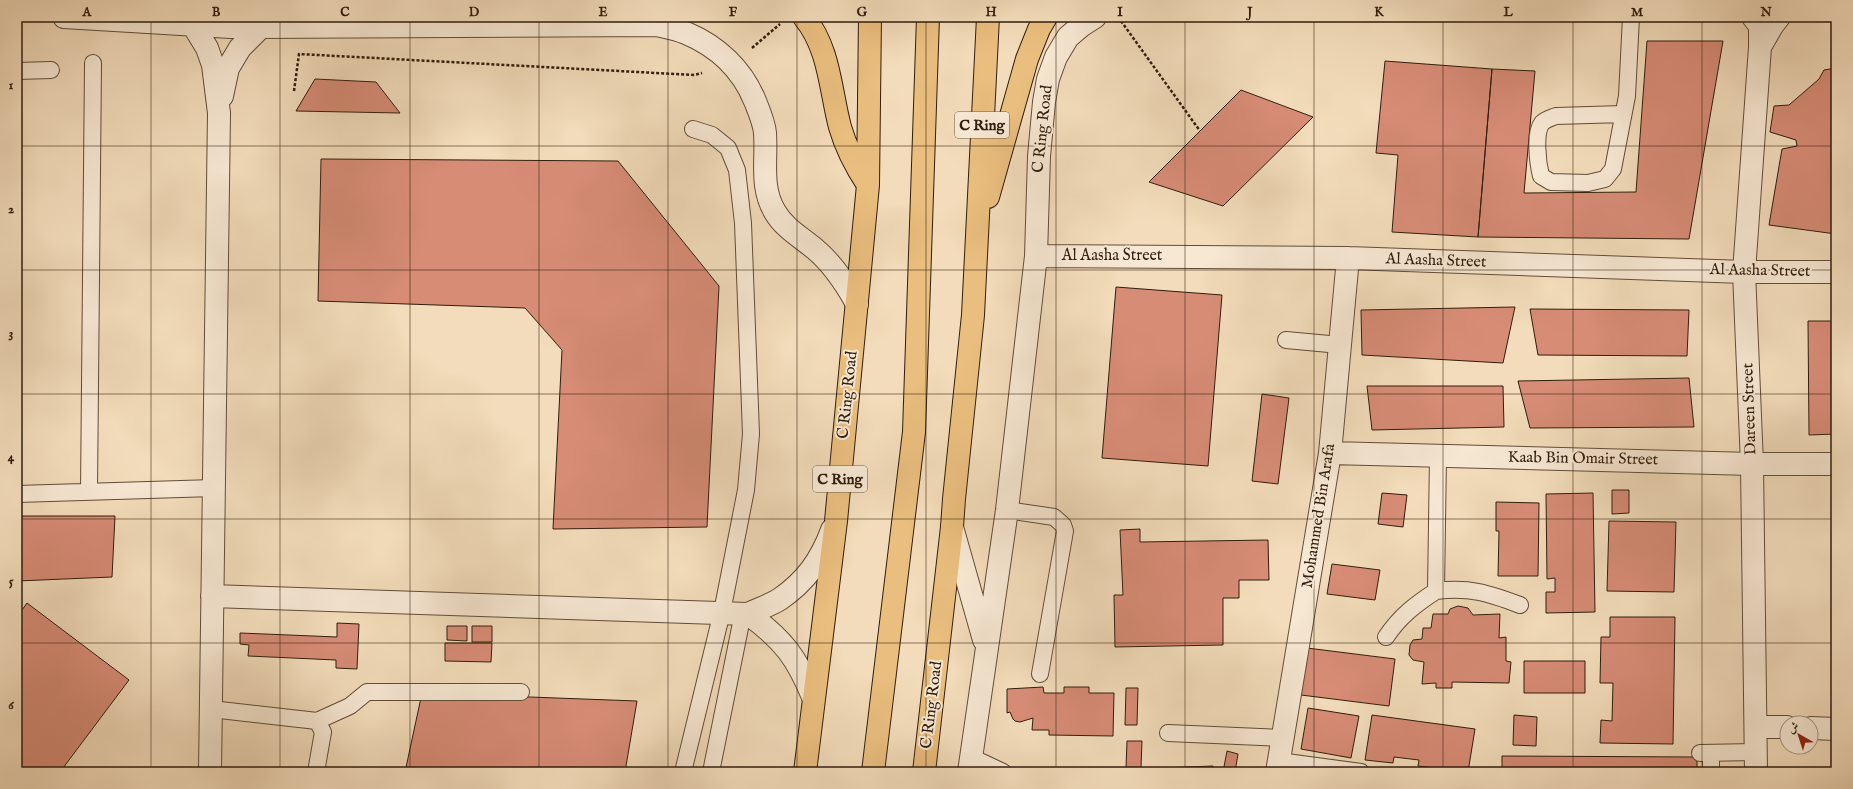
<svg xmlns="http://www.w3.org/2000/svg" width="1853" height="789" viewBox="0 0 1853 789" font-family="'IM FELL English',Amiri,serif">
<style>
.building{fill:#d78c76;stroke:#301d0d}
.lines{fill:none;stroke-linecap:round;stroke-linejoin:round}
.service-casing{stroke:#614d38;stroke-width:18}
.minor-casing{stroke:#614d38;stroke-width:24}
.trunk-casing{stroke:#301d0d;stroke-width:24}
.path{stroke:#301d0d;stroke-width:2.5;stroke-dasharray:3 2;stroke-linecap:butt}
.service{stroke:#f7e8d3;stroke-width:16}
.minor{stroke:#f7e8d3;stroke-width:22}
.trunk{stroke:#eabe7e;stroke-width:22}
.grid{fill:none;stroke:#301d0d;stroke-width:1;stroke-opacity:0.55}
.labels{text-anchor:middle;dominant-baseline:central;stroke-width:4;stroke-linejoin:round;paint-order:stroke}
.shield{fill:#f7e8d3;stroke:#6c5a48;stroke-width:1}
.shield-label{font-size:15px;font-weight:bold;fill:#301d0d}
.street-label{font-size:16px;fill:#301d0d;stroke:#f7e8d3}
.neatline{fill:none;stroke:#301d0d;stroke-width:1.5}
.grid-label{font-size:13px;text-anchor:middle;font-weight:bold;fill:#301d0d}
</style>
<rect width="100%" height="100%" fill="#f3dcbb"/>
<filter id="stains"><feTurbulence type="fractalNoise" baseFrequency=".005" numOctaves="4"/><feColorMatrix values="0 0 0 0 .2 0 0 0 0 .09 0 0 0 0 .02 0 0 0 .5 -.17"/></filter>
<radialGradient id="worn" r=".72"><stop offset=".6" stop-color="#630" stop-opacity="0"/><stop offset="1" stop-color="#630" stop-opacity=".3"/></radialGradient>
<path class="building" d="M 1647,41 L 1723,41 L 1689,239 L 1478,237 L 1492,69 L 1535,71 L 1524,193 L 1636,192 Z
M 1385,61 L 1492,69 L 1478,237 L 1392,232 L 1398,155 L 1376,153 Z
M 1836,68 L 1836,234 L 1769,225 L 1782,149 L 1797,146 L 1796,140 L 1770,132 L 1774,106 L 1789,105 L 1819,79 L 1824,70 Z
M 315,79 L 376,82 L 400,113 L 296,111 Z
M 1241,90 L 1313,117 L 1223,206 L 1149,182 Z
M 321,159 L 618,161 L 719,286 L 707,527 L 553,529 L 562,350 L 525,308 L 318,301 Z
M 1116,287 L 1222,295 L 1208,466 L 1102,458 Z
M 1515,307 L 1503,363 L 1362,355 L 1361,310 Z
M 1530,309 L 1689,310 L 1687,356 L 1538,355 Z
M 1808,321 L 1836,321 L 1836,434 L 1809,435 Z
M 1689,378 L 1694,427 L 1530,428 L 1518,381 Z
M 1367,386 L 1503,386 L 1504,427 L 1372,430 Z
M 1262,394 L 1289,398 L 1278,484 L 1252,481 Z
M 1612,490 L 1629,490 L 1629,513 L 1612,514 Z
M 1382,493 L 1407,495 L 1403,527 L 1378,524 Z
M 1593,493 L 1595,612 L 1546,613 L 1546,592 L 1555,592 L 1555,578 L 1547,579 L 1546,494 Z
M 1496,502 L 1539,503 L 1538,576 L 1498,576 L 1499,531 L 1496,531 Z
M 17,516 L 115,516 L 112,577 L 17,581 Z
M 1609,521 L 1676,522 L 1674,592 L 1607,591 Z
M 1140,529 L 1140,542 L 1268,540 L 1269,580 L 1239,580 L 1239,598 L 1223,598 L 1223,645 L 1115,647 L 1114,595 L 1123,595 L 1120,530 Z
M 1332,564 L 1380,570 L 1375,600 L 1327,594 Z
M 27,603 L 129,680 L 60,772 L 17,772 L 17,617 Z
M 1458,606 L 1468,608 L 1473,615 L 1500,614 L 1499,638 L 1506,637 L 1506,661 L 1511,662 L 1509,683 L 1452,682 L 1452,688 L 1436,688 L 1436,683 L 1422,684 L 1424,662 L 1413,660 L 1409,655 L 1410,645 L 1413,640 L 1422,639 L 1423,628 L 1431,628 L 1433,614 L 1448,614 L 1450,609 Z
M 1610,617 L 1675,617 L 1673,744 L 1600,743 L 1601,720 L 1612,721 L 1613,683 L 1600,683 L 1601,637 L 1610,637 Z
M 337,623 L 359,624 L 357,669 L 336,668 L 336,660 L 248,656 L 249,645 L 240,644 L 240,633 L 337,637 Z
M 447,626 L 467,626 L 467,641 L 447,640 Z
M 472,626 L 492,626 L 492,642 L 472,642 Z
M 445,643 L 492,643 L 491,662 L 445,661 Z
M 1307,648 L 1395,659 L 1389,706 L 1301,695 Z
M 1524,661 L 1585,661 L 1585,693 L 1524,693 Z
M 1043,687 L 1044,693 L 1064,693 L 1064,687 L 1089,687 L 1089,693 L 1114,693 L 1113,736 L 1049,735 L 1049,730 L 1032,730 L 1033,718 L 1020,722 L 1015,721 L 1013,719 L 1010,712 L 1007,713 L 1007,689 Z
M 1126,688 L 1138,688 L 1137,725 L 1125,725 Z
M 422,693 L 637,701 L 625,772 L 405,772 Z
M 1308,708 L 1359,716 L 1351,758 L 1301,749 Z
M 1372,715 L 1475,729 L 1468,772 L 1418,766 L 1419,760 L 1394,757 L 1393,763 L 1365,760 Z
M 1514,715 L 1537,717 L 1536,746 L 1513,745 Z
M 1127,741 L 1142,741 L 1141,768 L 1126,768 Z
M 1227,751 L 1238,754 L 1235,772 L 1223,772 Z
M 1502,756 L 1697,757 L 1697,772 L 1502,772 Z
M 1213,766 L 1214,772 L 1162,772 L 1162,768 Z
M 1155,768 L 1156,772 L 1146,772 L 1146,769 Z"/>
<g class="lines">
<g class="service-casing">
<path id="service" d="M 17,71 L 51,70
M 1623,114 L 1556,116 C 1551,118 1546,119 1542,123 C 1534,133 1538,164 1541,176 L 1551,182 L 1588,183 L 1605,179 L 1613,169 L 1627,96 L 1631,17
M 1286,340 L 1340,345
M 89,492 L 93,63
M 17,494 L 214,488
M 1007,510 L 1054,517 L 1063,525 L 1065,531 L 1040,674
M 1436,591 C 1470,587 1488,593 1520,605
M 1386,637 C 1400,616 1416,604 1436,591 L 1438,456
M 211,709 L 317,721 L 323,732 L 316,772
M 317,721 L 350,706 L 367,692 L 521,692
M 1168,733 L 1282,738
M 1700,753 L 1756,752
M 1711,753 L 1711,772
M 971,757 L 1003,772
M 1279,761 L 1361,772
M 683,772 L 722,612 L 746,490 L 751,434 L 743,223 L 737,170 L 728,148 L 712,135 L 693,129
M 711,772 L 743,613"/>
</g>
<g class="minor-casing">
<path id="minor" d="M 64,17 L 231,27 L 657,25 C 666,27 677,29 686,33 C 717,46 742,69 755,101 C 759,111 764,122 765,133 C 767,161 760,187 775,212 C 785,229 801,237 815,249 C 833,264 846,284 857,304
M 1753,17 L 1760,26 L 1760,47 L 1744,272 L 1752,464 L 1756,772
M 193,25 L 207,48 L 213,65 L 219,113 L 210,772
M 1760,47 L 1772,26 L 1779,17
M 222,96 L 228,68 L 240,48 L 261,27
M 1036,256 L 1348,258 L 1744,272 L 1836,272
M 1330,453 L 1752,464 L 1836,464
M 952,527 L 984,640
M 212,596 L 748,614 C 783,639 797,658 813,697
M 748,614 C 758,609 771,605 780,599 C 806,581 821,560 832,530
M 1757,727 L 1787,727
M 1811,728 L 1836,729
M 969,772 L 1007,510 L 1036,256 L 1039,156 L 1044,102 L 1048,79 L 1056,57 L 1068,37 L 1081,26 L 1095,17
M 1277,772 L 1330,453 L 1348,258"/>
</g>
<g class="trunk-casing">
<path id="trunk" d="M 804,17 C 830,49 830,89 840,127 C 846,148 856,167 868,185
M 988,197 L 1027,59 L 1039,29 L 1046,17
M 805,772 L 836,521 L 868,185 L 870,17
M 873,772 L 914,432 L 928,17
M 924,772 L 952,527 L 954,499 L 973,315 L 988,17"/>
</g>
<path class="path" d="M 1121,21 L 1200,131
M 752,48 L 780,24
M 294,91 L 299,54 L 694,75 L 702,73"/>
<use href="#service" class="service"/>
<use href="#minor" class="minor"/>
<use href="#trunk" class="trunk"/>
</g>
<path class="grid" d="M 151,17 L 151,772M 280,17 L 280,772M 410,17 L 410,772M 539,17 L 539,772M 668,17 L 668,772M 797,17 L 797,772M 926,17 L 926,772M 1056,17 L 1056,772M 1185,17 L 1185,772M 1314,17 L 1314,772M 1443,17 L 1443,772M 1573,17 L 1573,772M 1702,17 L 1702,772M 17,146 L 1836,146M 17,270 L 1836,270M 17,394 L 1836,394M 17,519 L 1836,519M 17,643 L 1836,643"/>
<g class="labels">
<g class="shield">
<rect x="955" y="112" width="54" height="26" rx="3"/>
<rect x="813" y="466" width="54" height="26" rx="3"/>
</g>
<g class="shield-label">
<text x="982" y="125">C Ring</text>
<text x="840" y="479">C Ring</text>
</g>
<g class="street-label">
<text transform="translate(1043 129) rotate(-84)">C Ring Road</text>
<text x="1112" y="256">Al Aasha Street</text>
<text transform="translate(1436 261) rotate(2)">Al Aasha Street</text>
<text transform="translate(1760 271) rotate(1)">Al Aasha Street</text>
<text transform="translate(848 395) rotate(-84)">C Ring Road</text>
<text transform="translate(1750 409) rotate(-92)">Dareen Street</text>
<text transform="translate(1583 459) rotate(1)">Kaab Bin Omair Street</text>
<text transform="translate(1319 516) rotate(-81)">Mohammed Bin Arafa</text>
<text transform="translate(932 705) rotate(-83)">C Ring Road</text>
</g>
</g>
<rect width="1853" height="789" fill="none" stroke="#f3dcbb" stroke-width="44"/>
<g transform="translate(1799 735) rotate(321)"><circle r="19" fill="#f7e8d3" stroke="#a79784"/>
<path d="M0-3L7 15L0 10L-7 15Z" fill="#8f2418"/>
<text y="-6" font-size="11" font-weight="bold" text-anchor="middle" fill="#301d0d">ش</text>
</g>
<rect x="22" y="22" width="1809" height="745" class="neatline"/>
<g class="grid-label">
<text x="87" y="16">A</text>
<text x="216" y="16">B</text>
<text x="345" y="16">C</text>
<text x="474" y="16">D</text>
<text x="603" y="16">E</text>
<text x="733" y="16">F</text>
<text x="862" y="16">G</text>
<text x="991" y="16">H</text>
<text x="1120" y="16">I</text>
<text x="1250" y="16">J</text>
<text x="1379" y="16">K</text>
<text x="1508" y="16">L</text>
<text x="1637" y="16">M</text>
<text x="1766" y="16">N</text>
<text x="11" y="89">1</text>
<text x="11" y="213">2</text>
<text x="11" y="337">3</text>
<text x="11" y="461">4</text>
<text x="11" y="585">5</text>
<text x="11" y="709">6</text>
</g>
<rect width="100%" height="100%" filter="url(#stains)"/>
<rect width="100%" height="100%" fill="url(#worn)"/>
</svg>
